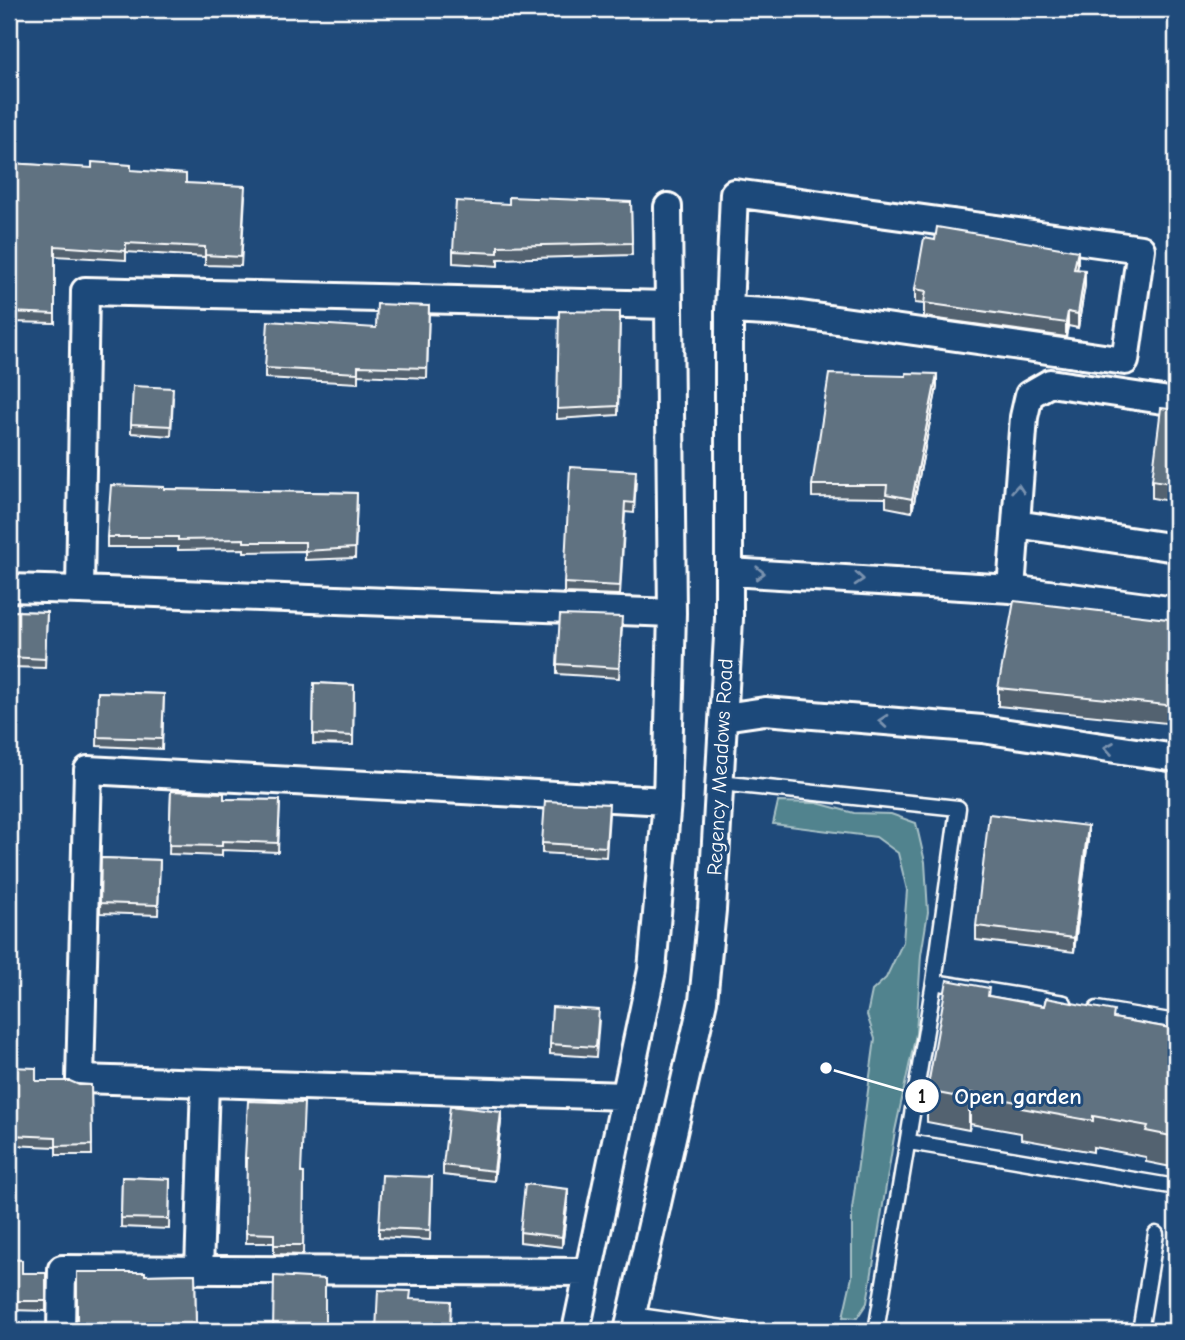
<svg xmlns="http://www.w3.org/2000/svg" width="1185" height="1340" viewBox="0 0 1185 1340" font-family="'Comic Neue',sans-serif">
<style>
.green{fill:#51838e;stroke:#a8c1c6;stroke-width:2}
.lines{fill:none;stroke-linecap:round;stroke-linejoin:round}
.lane-casing{stroke:#fff;stroke-width:19}
.street-casing{stroke:#fff;stroke-width:32}
.lane{stroke:#1f4a7a;stroke-width:14}
.street{stroke:#1f4a7a;stroke-width:26}
.wall{fill:#53626f;stroke:#fff;stroke-width:2}
.shaded-wall{fill:#43505a;stroke:#fff;stroke-width:2}
.building{fill:#607281;stroke:#fff;stroke-width:2}
.oneway{stroke:#7992af}
.labels{text-anchor:middle;dominant-baseline:central;stroke-width:6;stroke-linejoin:round;paint-order:stroke}
.street-label{font-size:21px;fill:#fff;stroke:#1f4a7a}
.leader{fill:none;stroke:#fff;stroke-width:2.5}
.callout-dot{fill:#fff;stroke:#1f4a7a;stroke-width:2.5}
.mark-label{font-size:21px;text-anchor:middle;font-weight:bold;fill:#111}
.callout-label{font-size:23px;text-anchor:middle;font-weight:bold;fill:#fff;stroke:#1f4a7a;stroke-width:6;stroke-linejoin:round;paint-order:stroke}
</style>
<rect width="100%" height="100%" fill="#1f4a7a"/>
<filter id="ink" filterUnits="userSpaceOnUse"><feTurbulence type="fractalNoise" baseFrequency=".0143" numOctaves="2"/><feDisplacementMap in="SourceGraphic" scale="14" xChannelSelector="R" yChannelSelector="G"/><feConvolveMatrix kernelMatrix="1 2 1 2 8 2 1 2 1" color-interpolation-filters="sRGB"/></filter>
<g filter="url(#ink)">
<path class="green" d="M 778,802 L 817,803 L 854,813 L 891,814 L 916,823 L 925,862 L 928,912 L 921,955 L 916,1034 L 895,1131 L 867,1303 L 857,1318 L 843,1317 L 852,1277 L 852,1209 L 875,1039 L 867,1015 L 872,991 L 886,978 L 903,942 L 907,890 L 898,853 L 876,837 L 773,824 Z"/>
<g class="lines">
<g class="lane-casing">
<path id="lane" d="M 720,783 L 958,808 L 934,982
M 1097,1009 L 1176,1022
M 909,1142 L 1176,1187
M 632,1315 L 744,1331
M 876,1331 L 934,982 L 1064,1003
M 1140,1331 L 1156,1234"/>
</g>
<g class="street-casing">
<path id="street" d="M 669,305 L 85,291 L 80,590 L 672,613
M 1016,524 L 1176,548
M 729,572 L 1011,589 L 1024,417 L 1029,395 L 1050,383 L 1176,402
M 9,588 L 80,590
M 1011,589 L 1176,611
M 724,717 L 765,711 L 982,729 L 1176,758
M 625,1096 L 80,1079 L 88,770 L 667,801
M 199,1270 L 205,1083
M 61,1331 L 62,1269 L 588,1272
M 576,1331 L 652,970 L 667,801 L 672,613 L 668,207
M 628,1331 L 703,1001 L 712,910 L 729,619 L 729,310 L 734,193 L 1141,249 L 1125,361 L 787,313 L 729,310"/>
</g>
<use href="#lane" class="lane"/>
<use href="#street" class="street"/>
</g>
<path class="wall" d="M 9,163 L 131,171 L 245,196 L 241,266 L 205,265 L 205,257 L 126,252 L 126,260 L 55,256 L 55,323 L 9,322 Z
M 631,202 L 632,255 L 498,259 L 498,266 L 453,263 L 453,251 L 509,204 Z
M 1078,265 L 1077,269 L 1085,285 L 1078,328 L 1068,326 L 1066,337 L 924,317 L 924,304 L 915,303 L 915,289 Z
M 429,306 L 427,378 L 358,375 L 358,383 L 265,378 L 265,368 L 376,328 Z
M 620,312 L 618,415 L 557,419 L 557,409 Z
M 906,376 L 937,387 L 912,512 L 886,507 L 886,498 L 812,497 L 812,485 Z
M 173,398 L 171,436 L 131,433 L 131,424 Z
M 1176,410 L 1176,502 L 1152,498 L 1152,480 Z
M 636,480 L 634,513 L 625,512 L 620,595 L 564,593 L 564,583 Z
M 164,489 L 357,493 L 355,558 L 305,560 L 305,551 L 244,552 L 244,549 L 178,550 L 178,547 L 107,547 L 107,537 Z
M 9,611 L 47,612 L 45,668 L 9,667 Z
M 1176,620 L 1176,724 L 998,706 L 998,688 Z
M 622,627 L 619,678 L 557,674 L 557,664 Z
M 314,683 L 354,685 L 353,745 L 313,744 Z
M 98,692 L 164,694 L 162,749 L 97,746 Z
M 171,791 L 224,799 L 280,800 L 278,852 L 222,850 L 222,856 L 169,854 Z
M 609,814 L 606,857 L 542,853 L 542,843 Z
M 1088,840 L 1074,952 L 976,940 L 976,926 Z
M 101,858 L 160,860 L 158,915 L 100,913 Z
M 989,996 L 1170,1028 L 1176,1022 L 1176,1168 L 1146,1162 L 1146,1157 L 1093,1147 L 1093,1152 L 1021,1139 L 1021,1133 L 970,1124 L 969,1130 L 927,1122 L 927,1091 Z
M 599,1020 L 596,1057 L 550,1054 L 550,1044 Z
M 9,1067 L 36,1081 L 91,1085 L 92,1155 L 56,1155 L 56,1147 L 9,1145 Z
M 501,1122 L 494,1181 L 443,1175 L 443,1165 Z
M 245,1158 L 304,1173 L 303,1255 L 274,1254 L 274,1243 L 246,1243 L 247,1167 L 245,1167 Z
M 122,1177 L 170,1179 L 169,1229 L 121,1227 Z
M 432,1177 L 430,1240 L 379,1237 L 379,1228 Z
M 568,1199 L 562,1247 L 520,1242 L 520,1232 Z
M 9,1259 L 22,1273 L 46,1273 L 46,1311 L 9,1310 Z
M 195,1274 L 196,1331 L 67,1331 L 145,1275 Z"/>
<path class="shaded-wall" d="M 1078,251 L 1078,265 L 1074,283 L 1074,269 Z
M 1085,270 L 1085,285 L 1078,328 L 1078,314 Z
M 1068,312 L 1068,326 L 1066,337 L 1066,323 Z
M 937,374 L 937,387 L 912,512 L 912,499 Z
M 1088,826 L 1088,840 L 1074,952 L 1074,938 Z
M 970,1093 L 970,1124 L 969,1130 L 969,1099 Z
M 501,1112 L 501,1122 L 494,1181 L 494,1171 Z
M 568,1189 L 568,1199 L 562,1247 L 562,1237 Z"/>
<path class="building" d="M 92,162 L 131,165 L 131,170 L 186,174 L 186,183 L 245,186 L 241,257 L 205,255 L 205,247 L 126,243 L 126,251 L 55,246 L 55,314 L 9,312 L 9,163 L 92,168 Z
M 509,197 L 631,202 L 632,243 L 498,246 L 498,253 L 453,251 L 456,201 L 509,204 Z
M 937,227 L 1078,251 L 1074,269 L 1085,270 L 1078,314 L 1068,312 L 1066,323 L 924,303 L 926,291 L 915,289 L 924,238 L 935,240 Z
M 377,304 L 429,306 L 427,368 L 358,366 L 358,373 L 265,368 L 268,321 L 376,328 Z
M 559,311 L 620,312 L 618,406 L 557,409 Z
M 906,373 L 937,374 L 912,499 L 886,494 L 887,485 L 812,485 L 829,374 L 906,376 Z
M 133,386 L 173,388 L 171,426 L 131,424 Z
M 1161,408 L 1176,410 L 1176,484 L 1152,480 Z
M 570,467 L 636,471 L 634,503 L 625,502 L 620,586 L 564,583 Z
M 111,485 L 164,487 L 164,489 L 357,493 L 355,548 L 305,551 L 305,542 L 244,542 L 244,539 L 178,540 L 178,537 L 107,537 Z
M 1014,601 L 1176,620 L 1176,706 L 998,688 Z
M 9,611 L 47,612 L 45,659 L 9,657 Z
M 560,615 L 622,617 L 619,668 L 557,664 Z
M 314,683 L 354,685 L 353,736 L 313,734 Z
M 98,692 L 164,694 L 162,739 L 97,737 Z
M 171,791 L 224,793 L 224,799 L 280,800 L 278,843 L 222,841 L 222,846 L 169,845 Z
M 545,801 L 609,804 L 606,847 L 542,843 Z
M 989,814 L 1088,826 L 1074,938 L 976,926 Z
M 101,858 L 160,860 L 158,905 L 100,903 Z
M 947,980 L 989,988 L 988,996 L 1044,1006 L 1046,998 L 1114,1011 L 1113,1018 L 1170,1028 L 1171,1021 L 1176,1022 L 1176,1137 L 1146,1131 L 1148,1126 L 1093,1116 L 1093,1121 L 1021,1108 L 1022,1103 L 970,1093 L 969,1099 L 927,1091 Z
M 552,1007 L 599,1010 L 596,1047 L 550,1044 Z
M 9,1067 L 36,1068 L 36,1081 L 70,1081 L 79,1085 L 91,1085 L 92,1145 L 56,1146 L 56,1137 L 9,1135 Z
M 248,1101 L 304,1103 L 301,1173 L 304,1173 L 303,1245 L 274,1245 L 274,1234 L 246,1233 L 247,1158 L 245,1158 Z
M 450,1106 L 501,1112 L 494,1171 L 443,1165 Z
M 382,1175 L 432,1177 L 430,1230 L 379,1228 Z
M 122,1177 L 170,1179 L 169,1219 L 121,1218 Z
M 525,1184 L 568,1189 L 562,1237 L 520,1232 Z
M 9,1259 L 22,1260 L 22,1273 L 46,1273 L 46,1301 L 9,1301 Z
M 77,1272 L 145,1272 L 145,1275 L 195,1274 L 196,1325 L 145,1326 L 144,1331 L 67,1331 L 74,1327 L 77,1319 Z
M 274,1276 L 325,1279 L 325,1331 L 273,1331 Z
M 378,1290 L 411,1291 L 410,1299 L 451,1301 L 450,1331 L 376,1331 Z"/>
<defs><path id="oneway-chevron" d="M-2-3.5L2.5 0L-2 3.5" fill="none" stroke-width="1.6" stroke-linecap="round" stroke-linejoin="round" transform="scale(1.75)"/></defs>
<g class="oneway">
<use href="#oneway-chevron" transform="translate(1018 489) rotate(-86)"/>
<use href="#oneway-chevron" transform="translate(760 573) rotate(2)"/>
<use href="#oneway-chevron" transform="translate(859 579) rotate(4)"/>
<use href="#oneway-chevron" transform="translate(883 721) rotate(-175)"/>
<use href="#oneway-chevron" transform="translate(1109 748) rotate(-171)"/>
</g>
</g>
<g class="labels">
<g class="street-label">
<text transform="translate(720 767) rotate(-87)">Regency Meadows Road</text>
</g>
</g>
<path class="leader" d="M826 1068L922 1096"/>
<g class="callout-dot">
<circle cx="826" cy="1068" r="7"/>
<circle cx="922" cy="1096" r="18"/>
</g>
<g class="mark-label">
<text x="922" y="1103">1</text>
</g>
<g class="callout-label">
<text x="1018" y="1104">Open garden</text>
</g>
<rect width="1185" height="1340" fill="none" stroke="#1f4a7a" stroke-width="35"/>
<rect x="18" y="18" width="1150" height="1305" fill="none" stroke="#fff" stroke-width="2.5" filter="url(#ink)"/>
</svg>
